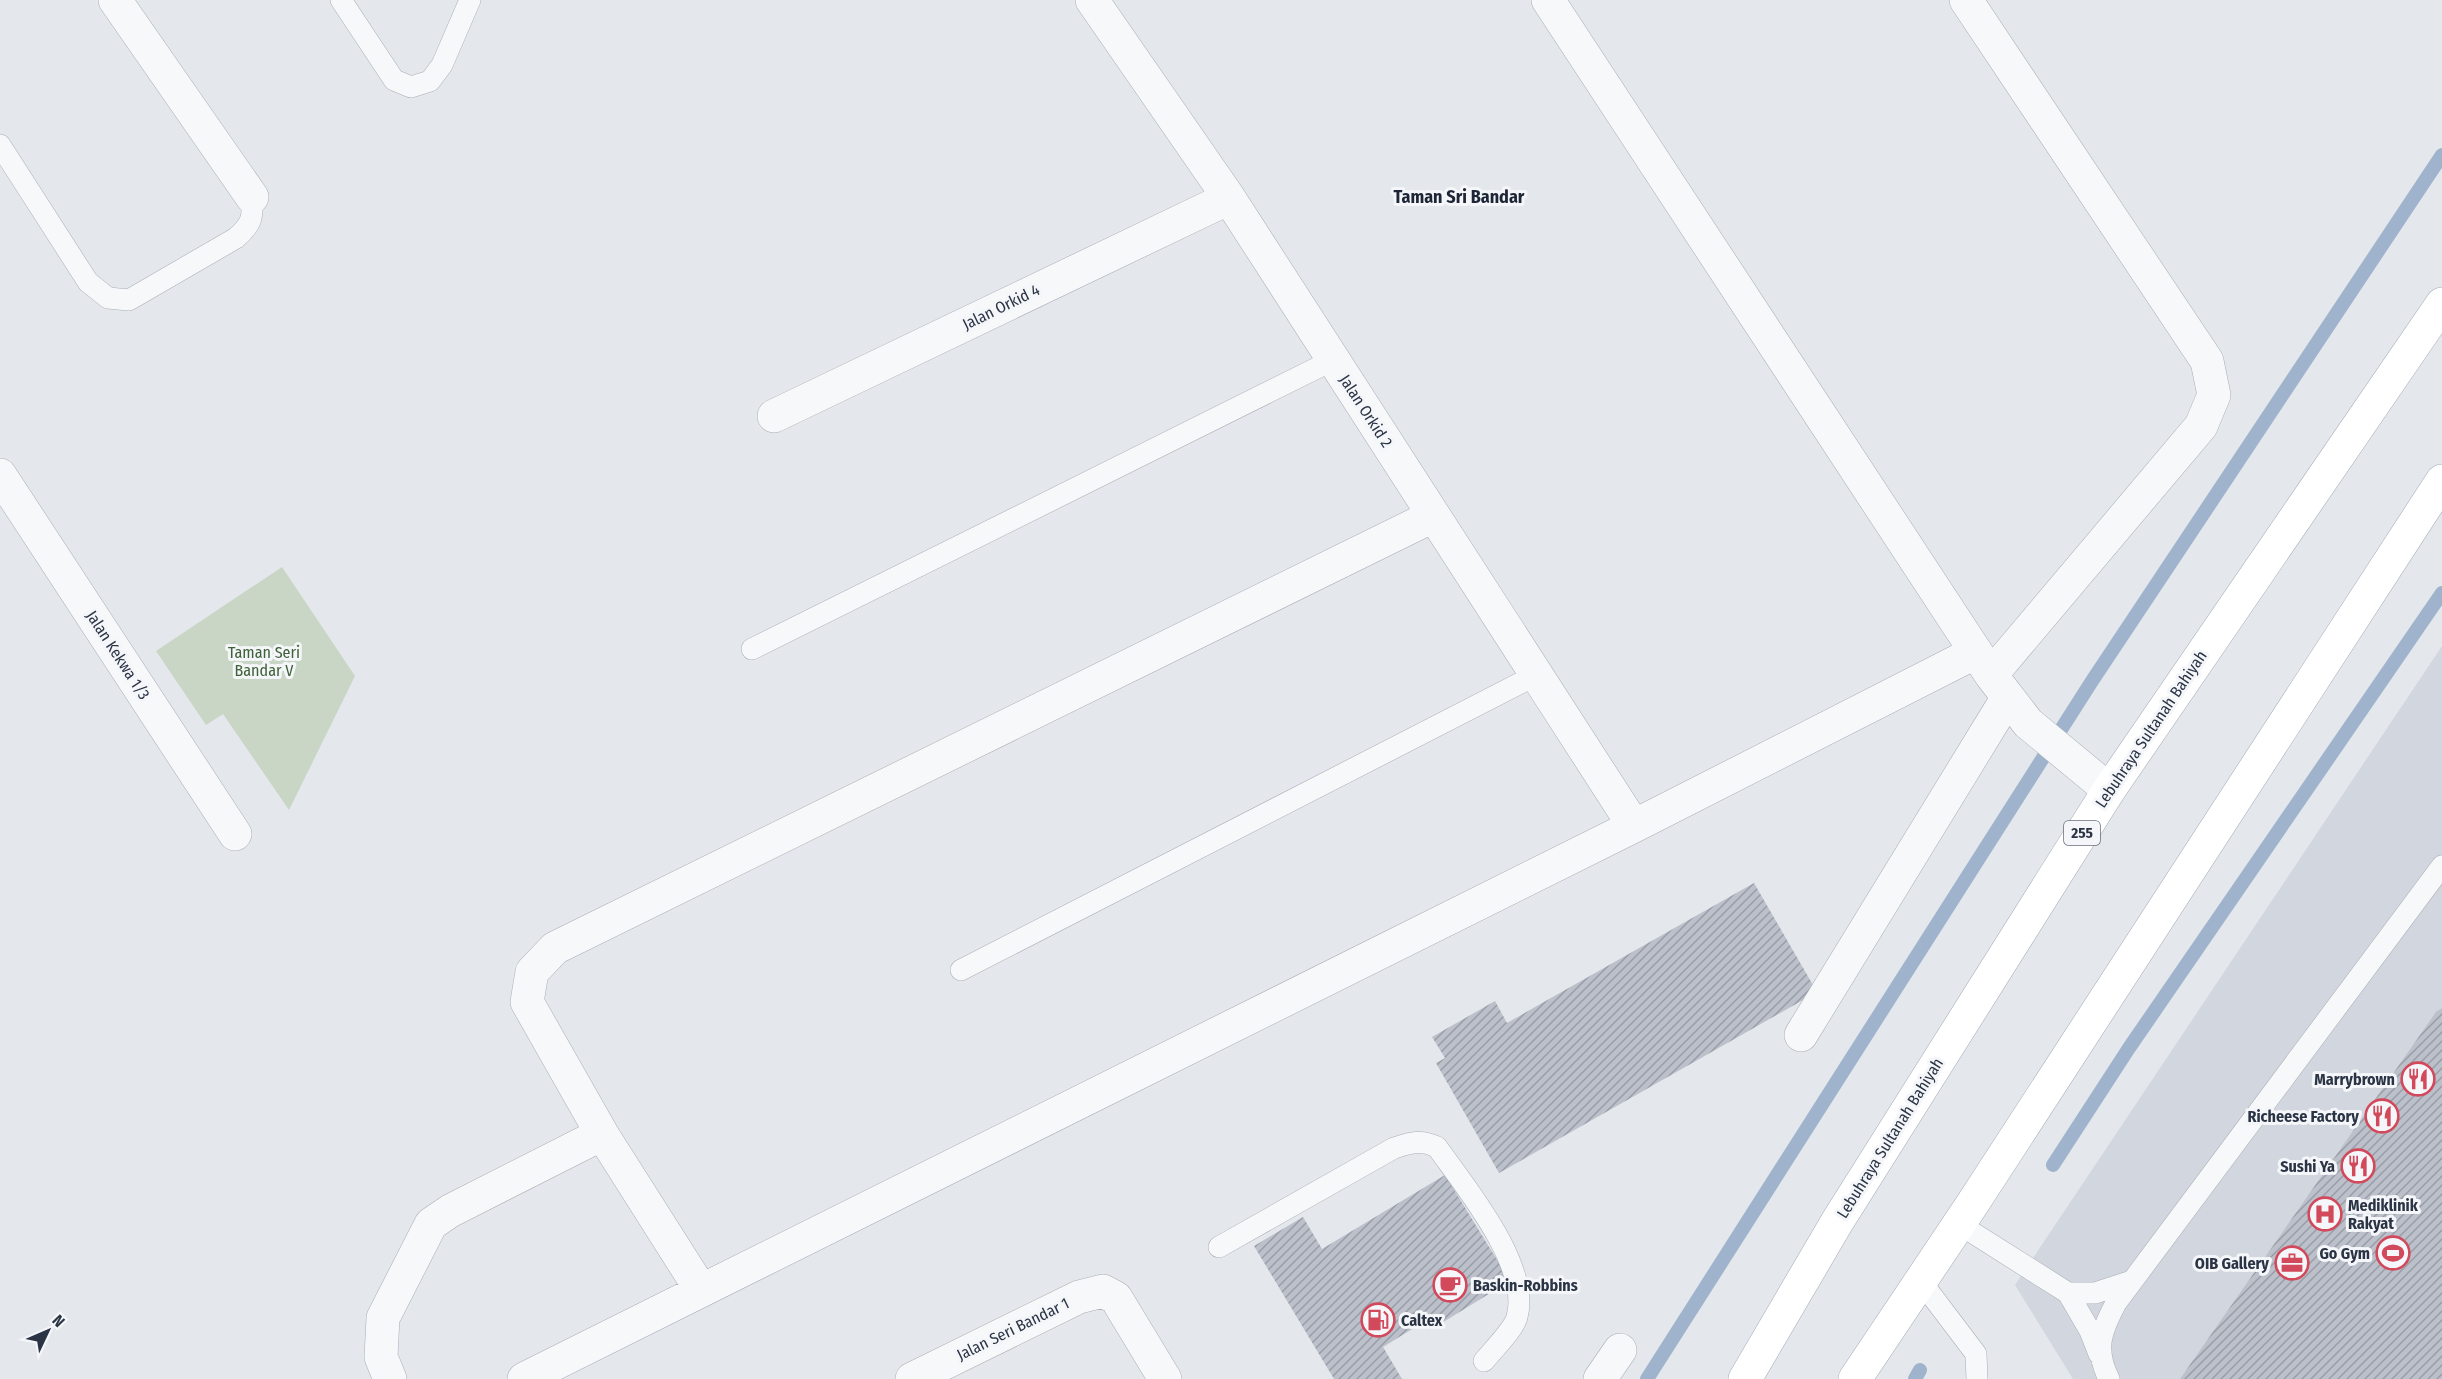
<svg xmlns="http://www.w3.org/2000/svg" width="2442" height="1379" viewBox="0 0 2442 1379" font-family="'Fira Sans Condensed',sans-serif">
<style>
.built{fill:#d2d6de}
.green{fill:#c9d6c5}
.lines{fill:none;stroke-linecap:round;stroke-linejoin:round}
.stream{stroke:#9fb4cc;stroke-width:14}
.building{fill:url(#building-hatch)}
.lane-casing{stroke:#a9aeb7;stroke-width:22}
.street-casing{stroke:#a9aeb7;stroke-width:34}
.primary-casing{stroke:#a3abb8;stroke-width:34}
.lane{stroke:#f7f8fa;stroke-width:21}
.street{stroke:#f7f8fa;stroke-width:33}
.primary{stroke:#fff;stroke-width:33}
.labels{text-anchor:middle;dominant-baseline:central;stroke-width:6;stroke-linejoin:round;paint-order:stroke}
.shield{fill:#f4f6f9;stroke:#676e7b;stroke-width:1.5}
.shield-label{font-size:15px;font-weight:bold;fill:#2b3445}
.street-label{font-size:16px;fill:#2b3445;stroke:#f4f6f9}
.park-label{font-size:16px;fill:#3f6138;stroke:#f4f6f9}
.poi-label{font-size:16px;font-weight:bold;fill:#2b3445;stroke:#f4f6f9;text-anchor:end}
.neighbourhood-label{font-size:18px;font-weight:bold;fill:#1d2536;stroke:#f4f6f9}
</style>
<defs>
<pattern id="building-hatch" width="6" height="6" patternUnits="userSpaceOnUse" patternTransform="scale(1.5)"><rect width="6" height="6" fill="#bbc0ca"/><path d="M-1 1l2-2M0 6l6-6M5 7l2-2" fill="none" stroke="#989da6"/></pattern>
</defs>
<rect width="100%" height="100%" fill="#e4e7ec"/>
<path class="built" d="M 2442,646 L 2442,1379 L 2073,1379 L 2015,1285 Z"/>
<path class="green" d="M 282,567 L 355,676 L 289,810 L 223,714 L 206,725 L 156,651 Z"/>
<g class="lines">
<path class="stream" d="M 2053,1165 L 2129,1048 L 2442,593
M 1647,1379 L 2092,681 L 2442,155
M 1915,1379 L 1920,1370"/>
</g>
<path class="building" d="M 1754,883 L 1817,992 L 1499,1173 L 1436,1063 L 1445,1058 L 1432,1037 L 1495,1001 L 1507,1023 Z
M 2442,1008 L 2442,1379 L 2180,1379 L 2436,1012 Z
M 1445,1175 L 1510,1281 L 1440,1324 L 1435,1315 L 1383,1347 L 1402,1379 L 1334,1379 L 1254,1246 L 1303,1217 L 1322,1249 Z"/>
<g class="lines">
<g class="lane-casing">
<path id="lane" d="M 341,0 L 394,80 L 411,87 L 430,81 L 442,65 L 470,0
M 0,145 L 88,282 L 108,298 L 129,300 L 236,238 C 252,224 253,218 252,197
M 752,649 L 1333,360
M 961,970 L 1536,675
M 1959,1224 L 2068,1293 L 2090,1331 L 2099,1354
M 1219,1247 L 1394,1148 C 1410,1143 1421,1139 1437,1147 C 1466,1188 1531,1266 1517,1317 C 1514,1329 1493,1350 1484,1361
M 1920,1280 L 1976,1354 L 1977,1379
M 2068,1293 L 2095,1293 L 2132,1281
M 2109,1379 C 2094,1349 2101,1331 2116,1303 L 2442,866"/>
</g>
<g class="street-casing">
<path id="street" d="M 115,0 L 252,197
M 1092,0 L 1229,198 L 1634,826
M 1548,0 L 1991,675 L 2028,723 L 2109,790
M 1966,0 L 2207,361 L 2214,395 L 2201,426 L 1991,675
M 774,416 L 1229,198
M 0,475 L 235,834
M 1801,1035 L 2008,697
M 701,1290 L 602,1134 L 527,1002 L 532,972 L 555,948 L 1433,516
M 390,1379 L 381,1357 L 383,1318 L 431,1224 L 450,1211 L 602,1134
M 524,1379 L 1634,826 L 1976,652
M 912,1379 L 1079,1297 L 1103,1291 L 1116,1298 L 1165,1379
M 1600,1379 L 1620,1350"/>
</g>
<g class="primary-casing">
<path id="primary" d="M 1745,1379 L 1837,1222 L 2109,790 L 2442,304
M 1855,1379 L 1973,1203 L 2442,481"/>
</g>
<use href="#lane" class="lane"/>
<use href="#street" class="street"/>
<use href="#primary" class="primary"/>
</g>
<defs>
<g id="restaurant-ring" transform="scale(1.725)"><circle r="9.5" fill="#f4f6f9" stroke="#d1495b" stroke-width="1.5"/><path d="M-5-6h1v4h1v-4h1v4h1v-4h1v5L-1.5 .5V6h-2V.5L-5-1ZM5-6V6H3V1.5H1.5Q1.5-4 5-6Z" fill="#d1495b"/></g>
<g id="hospital-ring" transform="scale(1.725)"><circle r="9.5" fill="#f4f6f9" stroke="#d1495b" stroke-width="1.5"/><path d="M-5-5h3v3.5h4V-5h3V5h-3V1.5h-4V5h-3Z" fill="#d1495b"/></g>
<g id="stadium-ring" transform="scale(1.725)"><circle r="9.5" fill="#f4f6f9" stroke="#d1495b" stroke-width="1.5"/><path d="M0-5a6.5 5 0 1 0 0 10a6.5 5 0 1 0 0-10ZM-3.5-1.8h7v3.6h-7Z" fill="#d1495b"/></g>
<g id="office-ring" transform="scale(1.725)"><circle r="9.5" fill="#f4f6f9" stroke="#d1495b" stroke-width="1.5"/><path d="M-6-3h4V-5.5h4V-3h4V5H-6ZM-1-4.5V-3h2v-1.5ZM-6 0V1H6V0Z" fill="#d1495b"/></g>
<g id="cafe-ring" transform="scale(1.725)"><circle r="9.5" fill="#f4f6f9" stroke="#d1495b" stroke-width="1.5"/><path d="M-5.5-4.5H6V0H3Q3 3.5 0 3.5H-2.5Q-5.5 3.5-5.5 0ZM3-3.2v2h1.7v-2ZM-6 4.5H4V6H-6Z" fill="#d1495b"/></g>
<g id="fuel-ring" transform="scale(1.725)"><circle r="9.5" fill="#f4f6f9" stroke="#d1495b" stroke-width="1.5"/><path d="M-5.5-6h7V0h2V4h1.3V-2.5L3-4.5l.8-.8L6-3V5H2.5V1h-1V6h-7ZM-4.2-4.7v3.2H.2V-4.7Z" fill="#d1495b"/></g>
</defs>
<g fill-rule="evenodd">
<use href="#restaurant-ring" x="2418" y="1079"/>
<use href="#restaurant-ring" x="2382" y="1116"/>
<use href="#restaurant-ring" x="2358" y="1166"/>
<use href="#hospital-ring" x="2325" y="1214"/>
<use href="#stadium-ring" x="2393" y="1253"/>
<use href="#office-ring" x="2292" y="1263"/>
<use href="#cafe-ring" x="1450" y="1285"/>
<use href="#fuel-ring" x="1378" y="1320"/>
</g>
<g class="labels">
<rect class="shield" x="2064" y="821" width="36" height="24" rx="4.5"/>
<g class="shield-label">
<text x="2082" y="833">255</text>
</g>
<g class="street-label">
<text transform="translate(1001 307) rotate(-26)">Jalan Orkid 4</text>
<text transform="translate(1366 411) rotate(57)">Jalan Orkid 2</text>
<text transform="translate(118 655) rotate(57)">Jalan Kekwa 1/3</text>
<text transform="translate(2151 729) rotate(-56)">Lebuhraya Sultanah Bahiyah</text>
<text transform="translate(1890 1138) rotate(-58)">Lebuhraya Sultanah Bahiyah</text>
<text transform="translate(1013 1329) rotate(-26)">Jalan Seri Bandar 1</text>
</g>
<g class="park-label">
<text x="264" y="652">Taman Seri<tspan x="264" dy="18">Bandar V</tspan></text>
</g>
<g class="poi-label">
<text x="2395" y="1079">Marrybrown</text>
<text x="2359" y="1116">Richeese Factory</text>
<text x="2335" y="1166">Sushi Ya</text>
<text x="2348" y="1205" text-anchor="start">Mediklinik<tspan x="2348" dy="18">Rakyat</tspan></text>
<text x="2370" y="1253">Go Gym</text>
<text x="2269" y="1263">OIB Gallery</text>
<text x="1473" y="1285" text-anchor="start">Baskin-Robbins</text>
<text x="1401" y="1320" text-anchor="start">Caltex</text>
</g>
<g class="neighbourhood-label">
<text x="1459" y="197">Taman Sri Bandar</text>
</g>
</g>
<g transform="translate(48 1331) rotate(46)" stroke="#f4f6f9" stroke-width="4.5" paint-order="stroke">
<path d="M0-4.5L10 22L0 15L-10 22Z" fill="#2b3445"/>
<text y="-9" font-size="16" font-weight="bold" text-anchor="middle" fill="#2b3445">N</text>
</g>
</svg>
